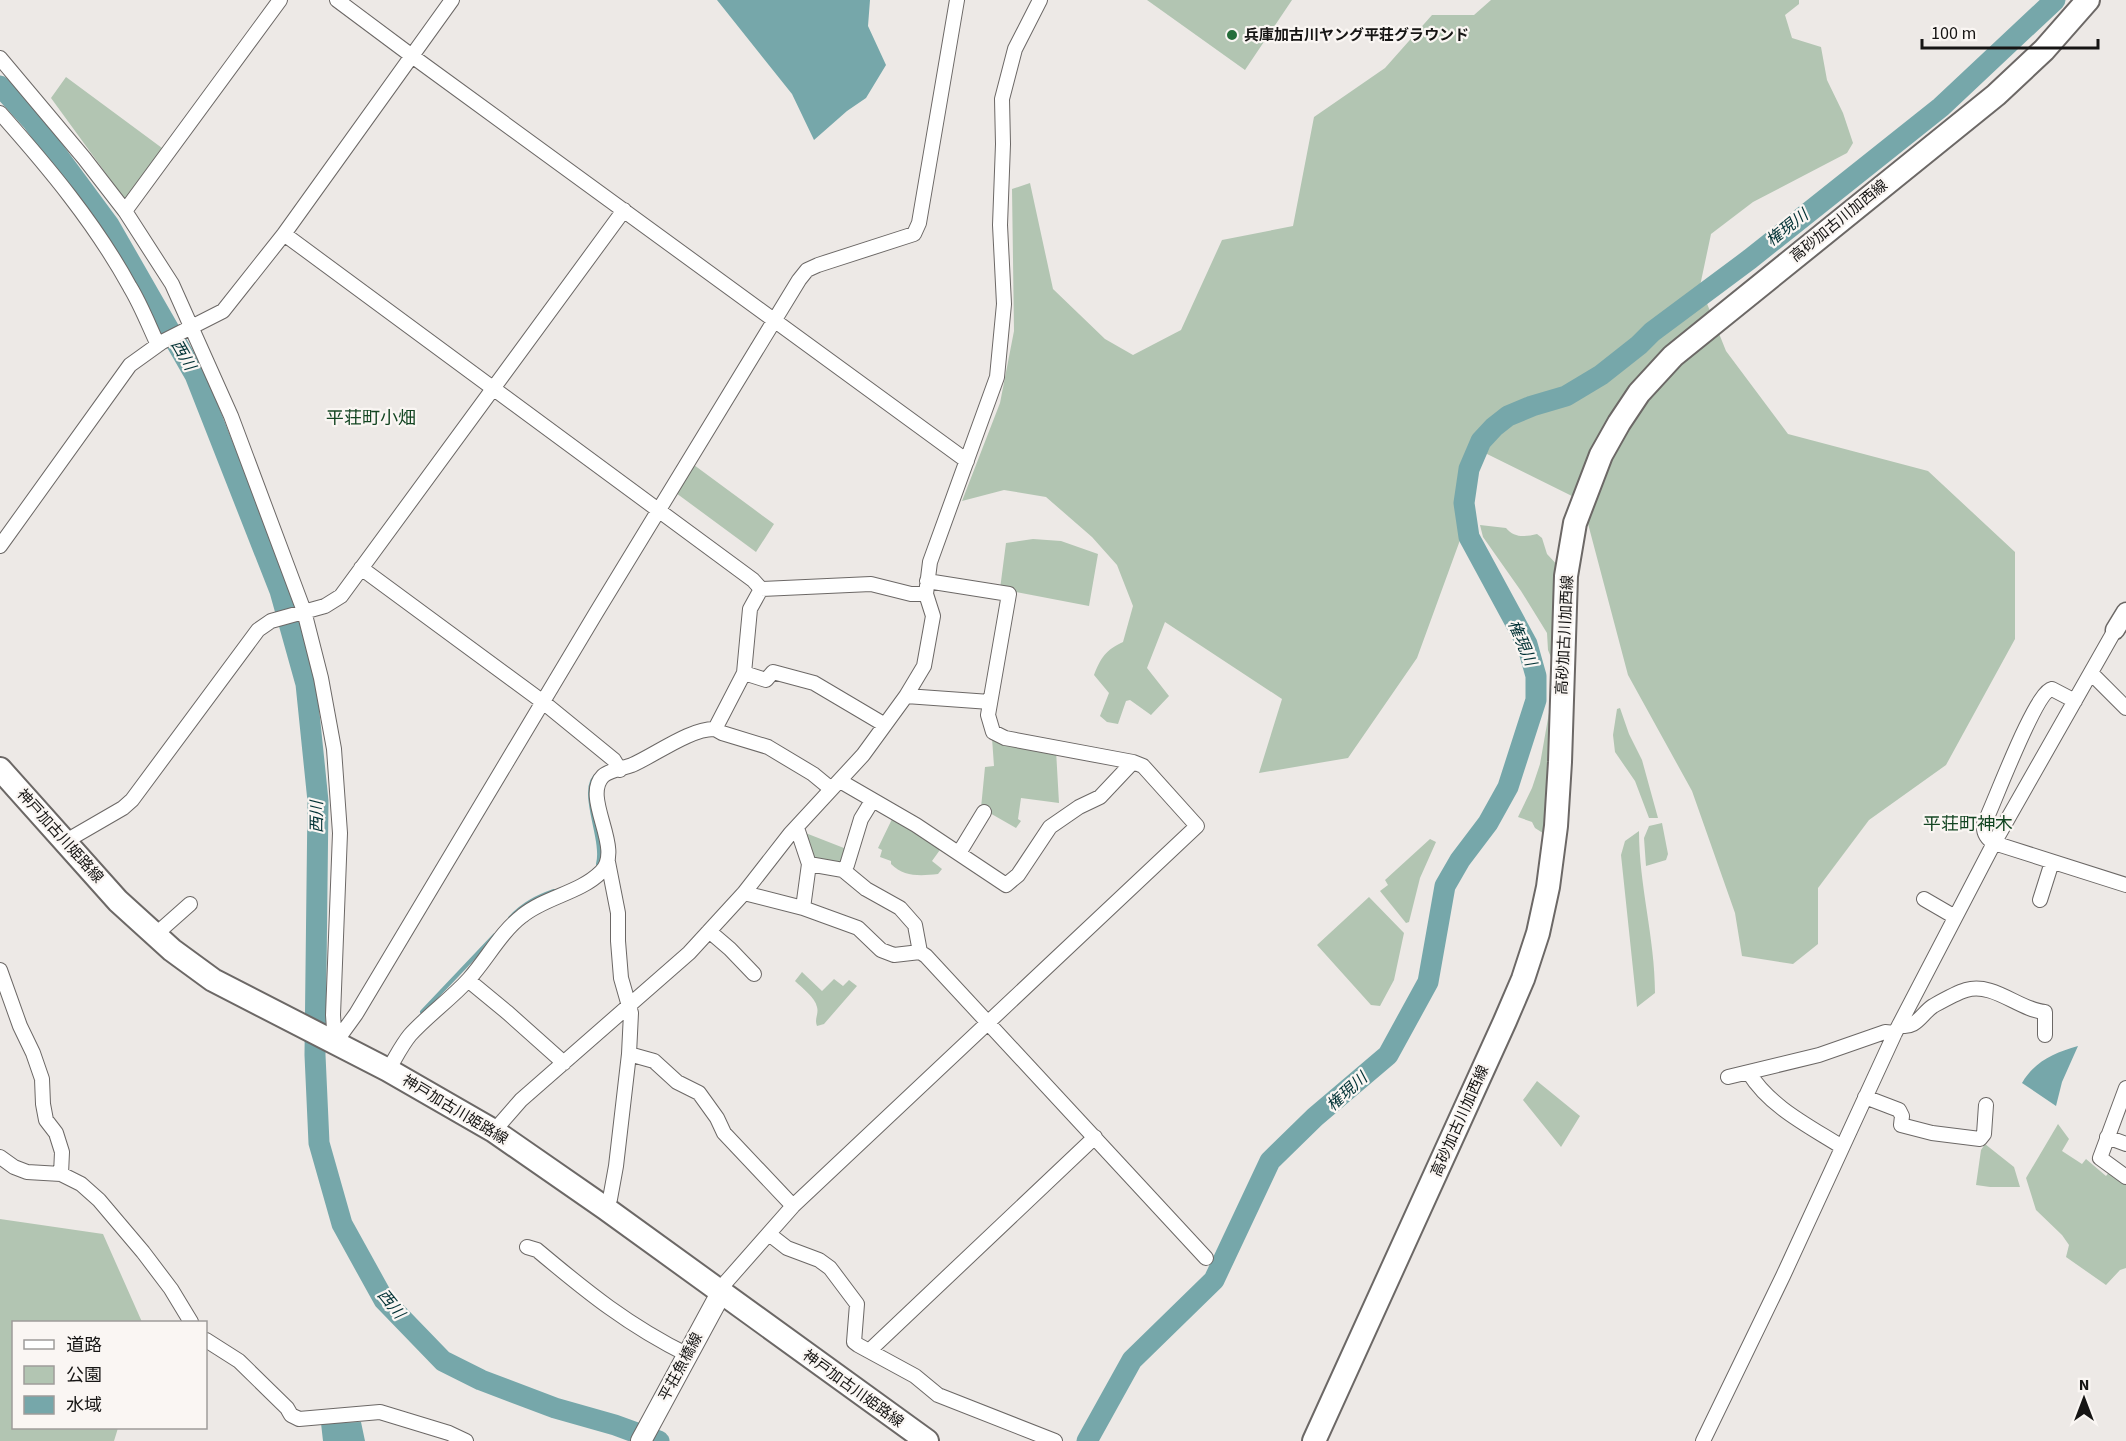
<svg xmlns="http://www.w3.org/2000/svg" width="2126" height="1441" viewBox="0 0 2126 1441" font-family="'Source Sans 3','Noto Sans JP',sans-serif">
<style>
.green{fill:#b2c5b2}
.water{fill:#76a7aa}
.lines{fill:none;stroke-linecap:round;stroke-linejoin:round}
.stream{stroke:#76a7aa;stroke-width:4}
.river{stroke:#76a7aa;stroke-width:21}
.minor-casing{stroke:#6c6866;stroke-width:16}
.tertiary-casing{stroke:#6c6866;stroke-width:21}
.secondary-casing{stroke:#6c6866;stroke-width:22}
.primary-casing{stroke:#6c6866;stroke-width:26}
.minor{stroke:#fff;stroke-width:14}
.tertiary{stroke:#fff;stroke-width:18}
.secondary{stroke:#fff;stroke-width:20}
.primary{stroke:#fff;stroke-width:22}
.poi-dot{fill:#246d3a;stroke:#faf6f3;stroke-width:2}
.labels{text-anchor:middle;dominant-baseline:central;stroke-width:4.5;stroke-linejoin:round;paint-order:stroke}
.poi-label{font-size:15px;font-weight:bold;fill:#161514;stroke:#faf6f3;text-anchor:start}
.street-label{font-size:15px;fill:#161514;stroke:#faf6f3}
.water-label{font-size:16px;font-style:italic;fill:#003134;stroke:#faf6f3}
.quarter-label{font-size:18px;fill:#134522;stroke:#faf6f3}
</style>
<rect width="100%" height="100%" fill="#ede9e6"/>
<path class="green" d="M 1147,0 L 1292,0 L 1245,70 Z
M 1491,0 L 1799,0 L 1799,4 L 1785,15 L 1792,38 L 1821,47 L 1827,80 L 1843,113 L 1853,143 L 1847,153 L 1753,202 L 1711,234 L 1700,286 L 1726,351 L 1788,434 L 1928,471 L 2015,552 L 2015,639 L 1946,765 L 1869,820 L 1818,888 L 1818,944 L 1793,964 L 1742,956 L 1735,913 L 1692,791 L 1628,675 L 1582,501 L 1483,452 L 1467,521 L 1417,658 L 1348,758 L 1259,773 L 1282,699 L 1165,622 L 1147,668 L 1169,696 L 1151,715 L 1130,700 L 1126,701 L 1118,724 L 1107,722 L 1100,716 L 1109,693 L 1094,675 C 1101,657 1106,650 1123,642 L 1133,606 L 1117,565 L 1092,537 L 1046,497 L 1004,490 L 962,501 L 1000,403 L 1014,331 L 1012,189 L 1030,183 L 1053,289 L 1105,339 L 1133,355 L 1181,330 L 1222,240 L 1293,226 L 1314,117 L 1385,68 L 1432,15 L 1474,15 Z
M 66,77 L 162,148 L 163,155 L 126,201 L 51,98 Z
M 694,465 L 774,524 L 756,552 L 676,493 Z
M 1480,525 L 1506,528 C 1514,538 1525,537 1537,534 L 1542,538 L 1547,554 L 1561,569 L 1555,667 L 1548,650 L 1547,633 L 1521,591 L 1483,537 Z
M 1033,539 L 1061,541 L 1098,554 L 1089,606 L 1000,589 L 1006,543 Z
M 1554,703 L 1549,837 L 1535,828 L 1532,822 L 1518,817 L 1532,788 L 1540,764 L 1550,707 Z
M 1620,708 L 1629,734 L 1642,760 L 1658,818 L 1649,818 L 1635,781 L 1615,752 L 1613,735 L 1617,709 Z
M 992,738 L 1056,750 L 1059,803 L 1021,798 L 1018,819 L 1021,821 L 1016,828 L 981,808 L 985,767 L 994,766 Z
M 894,815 L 942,847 L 932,861 L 942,869 L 938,874 C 920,876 904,877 891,864 L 891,861 L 880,857 L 882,850 L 878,848 Z
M 1662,823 L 1668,854 L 1666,860 L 1646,866 L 1644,838 L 1649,826 Z
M 1639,831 C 1639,886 1655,938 1655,993 L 1637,1007 L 1621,855 L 1625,841 Z
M 803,832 L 849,850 L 846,863 L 812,861 Z
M 1430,839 L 1436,842 L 1420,878 L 1409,922 L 1406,923 L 1380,891 L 1388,885 L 1385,880 Z
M 1369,897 L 1404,933 L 1394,980 L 1380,1006 L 1371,1005 L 1317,945 Z
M 802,972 L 822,991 L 834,979 L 843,986 L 849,980 L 857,986 L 824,1024 L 817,1026 C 814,1019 819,1014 817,1007 C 815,997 802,988 795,981 Z
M 1537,1081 L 1580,1116 L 1561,1147 L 1523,1100 Z
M 2058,1124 L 2069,1139 L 2062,1151 L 2082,1164 L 2086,1159 L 2106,1176 L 2110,1171 L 2126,1184 L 2126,1268 L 2120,1270 L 2106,1285 L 2066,1257 L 2069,1245 L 2062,1235 L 2036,1210 L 2026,1178 Z
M 1985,1144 L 2014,1167 L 2020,1187 L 1990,1187 L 1976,1185 L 1981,1150 Z
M 0,1219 L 103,1234 L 142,1322 L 14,1322 L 14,1428 L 118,1428 L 114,1441 L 0,1441 Z"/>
<path class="water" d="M 717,0 L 870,0 L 868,26 L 886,65 L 866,98 L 847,111 L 814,140 L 792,94 Z
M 2078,1046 L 2062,1082 L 2056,1106 L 2022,1083 C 2035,1061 2054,1053 2078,1046 Z
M 361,1422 L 365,1441 L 323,1441 L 321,1423 Z"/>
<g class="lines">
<path class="stream" d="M 598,864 C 605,838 576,787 599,773
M 510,918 C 523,904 537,897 554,891
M 422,1012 L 495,935"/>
<path class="river" d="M 0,86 L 33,122 L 109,225 L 195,375 L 280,591 L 306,684 L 318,801 L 315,1055 L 319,1143 L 342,1224 L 384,1300 L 443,1361 L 481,1380 L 555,1408 L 615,1425 L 659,1441
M 1087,1441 L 1132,1360 L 1214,1280 L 1270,1161 L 1315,1117 L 1388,1055 L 1428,982 L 1445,886 L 1460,860 L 1488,823 L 1508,787 L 1536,700 L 1536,676 L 1527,644 L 1469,537 L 1464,503 L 1469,469 L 1481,441 L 1494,427 L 1508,416 L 1532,406 L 1566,396 L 1601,375 L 1639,345 L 1652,332 L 1750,259 L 1941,107 L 2055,0"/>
<g class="minor-casing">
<path id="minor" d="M 337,0 L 412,56 L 967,461
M 0,58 L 84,158 L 125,211 L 172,284 L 231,416 L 304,611 L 321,678 L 334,749 L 340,833 L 333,1015 L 335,1043
M 0,113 C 48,167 95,223 130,287 C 141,305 149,326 158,345
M 125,211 L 280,0
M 284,234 L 753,580 L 761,589
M 0,546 L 130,365 L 162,342 L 223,311 L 284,234 L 452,0
M 361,568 L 543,702 L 614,760 L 620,770
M 744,673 L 766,680 L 773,672 L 814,683 L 885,725
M 2091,673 L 2126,708
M 906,696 L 990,702
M 2075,701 L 2052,689 C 2035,692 1994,804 1984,824 C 1983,833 1986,838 1994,843 L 2126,885
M 715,729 L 722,733 L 768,747 L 813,774 L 830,788
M 840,781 L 916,825 L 1006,885 L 1018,875 L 1050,827 L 1079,807 L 1100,797 L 1133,762
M 797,828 L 809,864 L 803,908
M 66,841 L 123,808 L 132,800 L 258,630 L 271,621 L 325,606 L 341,596 L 624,210
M 959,853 L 984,812
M 809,864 L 843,870 L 866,889 L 900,908 L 915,925 L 920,952
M 843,870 L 847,865 L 861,819 L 872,801
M 744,893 L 803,908 L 858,928 L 881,950 L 894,955 L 920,952 L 926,956 L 1206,1258
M 1924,899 L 1955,917
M 2040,900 L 2052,862
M 709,931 L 730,949 L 754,974
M 155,935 L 190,904
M 0,970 L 20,1026 L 33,1053 L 42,1079 L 43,1104 L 46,1120 L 56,1133 L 62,1152 L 61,1174
M 468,980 L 508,1013 L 564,1063
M 1899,1025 C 1916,1030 1921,1014 1933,1006 C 1942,1001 1956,993 1966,990 C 1994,982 2019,1010 2045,1012 L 2045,1035
M 335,1043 L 356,1014 L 596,613 L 799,280 L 807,270 L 818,265 L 914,234 L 919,223 L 957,0
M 629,1054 L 654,1061 L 677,1082 L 699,1093 L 717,1118 L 724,1133 L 793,1206
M 388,1070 C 395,1059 401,1046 410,1035 C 428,1015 451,999 469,979 C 487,959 501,932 522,916 C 545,897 580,893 601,872 C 625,849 581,798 603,776 C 609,770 624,768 632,765 C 655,755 691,728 715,729 L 744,673 L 750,609 L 761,589 L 871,584 L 911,594 L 926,594
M 1749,1073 C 1770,1107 1809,1126 1842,1147
M 1728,1077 L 1819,1055 L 1885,1032 L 1895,1033
M 2126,1088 L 2100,1158 L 2126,1177
M 1865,1097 L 1899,1110 L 1902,1116 L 1901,1125 L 1932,1133 L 1980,1139 L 1984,1134 L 1986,1105
M 494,1131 L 521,1100 L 689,953 L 744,893 L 790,834 L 863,755 L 906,696 L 924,666 L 933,616 L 926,594 L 930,562 L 997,377 L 1004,304 L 1000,225 L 1003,144 L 1002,99 L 1015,49 L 1040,0
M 2107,1137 L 2126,1144
M 0,1157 L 14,1167 L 27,1172 L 61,1174 L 81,1184 L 99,1200 L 143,1252 L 171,1289 L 191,1322
M 605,1208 L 610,1199 L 616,1166 L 629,1054 L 631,1013 L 621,978 L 618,941 L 618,913 L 608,862
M 769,1234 L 787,1248 L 819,1260 L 830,1268 L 857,1304 L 854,1342 L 858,1345 L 915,1376 L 938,1395 L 1055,1441
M 527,1247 L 537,1250 C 587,1292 629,1326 688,1355
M 721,1293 L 726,1282 L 793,1206 L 1197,826 L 1143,766 L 1133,762 L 1005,738 L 993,732 L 988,715 L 1009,594 L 927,581
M 206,1340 L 239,1361 L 287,1408 L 291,1415 L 299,1419 L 380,1412 L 449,1433 L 466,1441
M 869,1351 L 1095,1137
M 1703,1441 L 1783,1276 L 1895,1033 L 1994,843 L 2115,630"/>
</g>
<g class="tertiary-casing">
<path id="tertiary" d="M 2115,630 L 2126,612"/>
</g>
<g class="secondary-casing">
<path id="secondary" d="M 641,1441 L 721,1293"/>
</g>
<g class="primary-casing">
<path id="primary" d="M 0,769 L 118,901 L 172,950 L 213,980 L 388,1070 L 494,1131 L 605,1208 L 927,1441
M 1314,1441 L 1505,1021 L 1523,979 L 1538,933 L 1548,887 L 1556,826 L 1560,762 L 1566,576 L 1575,523 L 1601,455 L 1619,423 L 1639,393 L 1673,356 L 1996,95 L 2044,50 L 2088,0"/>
</g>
<use href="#minor" class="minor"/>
<use href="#tertiary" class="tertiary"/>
<use href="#secondary" class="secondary"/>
<use href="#primary" class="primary"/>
</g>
<circle class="poi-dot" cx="1232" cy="35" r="6"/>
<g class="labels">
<g class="poi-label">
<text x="1244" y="35">兵庫加古川ヤング平荘グラウンド</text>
</g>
<g class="street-label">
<text transform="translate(1839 221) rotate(-39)">高砂加古川加西線</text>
<text transform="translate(1565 635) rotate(-87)">高砂加古川加西線</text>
<text transform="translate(60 836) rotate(48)">神戸加古川姫路線</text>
<text transform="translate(455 1110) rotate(31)">神戸加古川姫路線</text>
<text transform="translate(1460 1121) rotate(-66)">高砂加古川加西線</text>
<text transform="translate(681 1367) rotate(-62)">平荘魚橋線</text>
<text transform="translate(853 1389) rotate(36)">神戸加古川姫路線</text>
</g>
<g class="water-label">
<text transform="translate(1787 228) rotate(-38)">権現川</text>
<text transform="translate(183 355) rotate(60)">西川</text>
<text transform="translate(1522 643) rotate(67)">権現川</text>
<text transform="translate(317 817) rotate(-90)">西川</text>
<text transform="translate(1347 1092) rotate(-42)">権現川</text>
<text transform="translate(391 1304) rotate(51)">西川</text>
</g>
<g class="quarter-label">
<text x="371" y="418">平荘町小畑</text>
<text x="1968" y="824">平荘町神木</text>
</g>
</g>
<rect x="12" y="1321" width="195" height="108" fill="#faf6f3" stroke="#9f9c9a" stroke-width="1.5"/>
<rect x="24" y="1340" width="30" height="9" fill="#ffffff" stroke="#9f9c9a" stroke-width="1.5"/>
<text x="66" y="1351" font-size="18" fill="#161514">道路</text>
<rect x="24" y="1366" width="30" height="18" fill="#b2c5b2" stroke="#9f9c9a" stroke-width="1.5"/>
<text x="66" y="1381" font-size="18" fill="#161514">公園</text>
<rect x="24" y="1396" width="30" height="18" fill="#76a7aa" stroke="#9f9c9a" stroke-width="1.5"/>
<text x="66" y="1411" font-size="18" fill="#161514">水域</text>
<g transform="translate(2084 1399)" stroke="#faf6f3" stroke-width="4.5" paint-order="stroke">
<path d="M0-4.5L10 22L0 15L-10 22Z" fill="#161514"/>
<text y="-9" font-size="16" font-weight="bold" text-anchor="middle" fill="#161514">N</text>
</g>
<path d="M1922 39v9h176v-9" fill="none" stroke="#161514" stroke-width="3"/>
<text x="1931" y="39" font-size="18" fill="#161514" stroke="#faf6f3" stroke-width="4.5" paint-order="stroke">100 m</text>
</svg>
